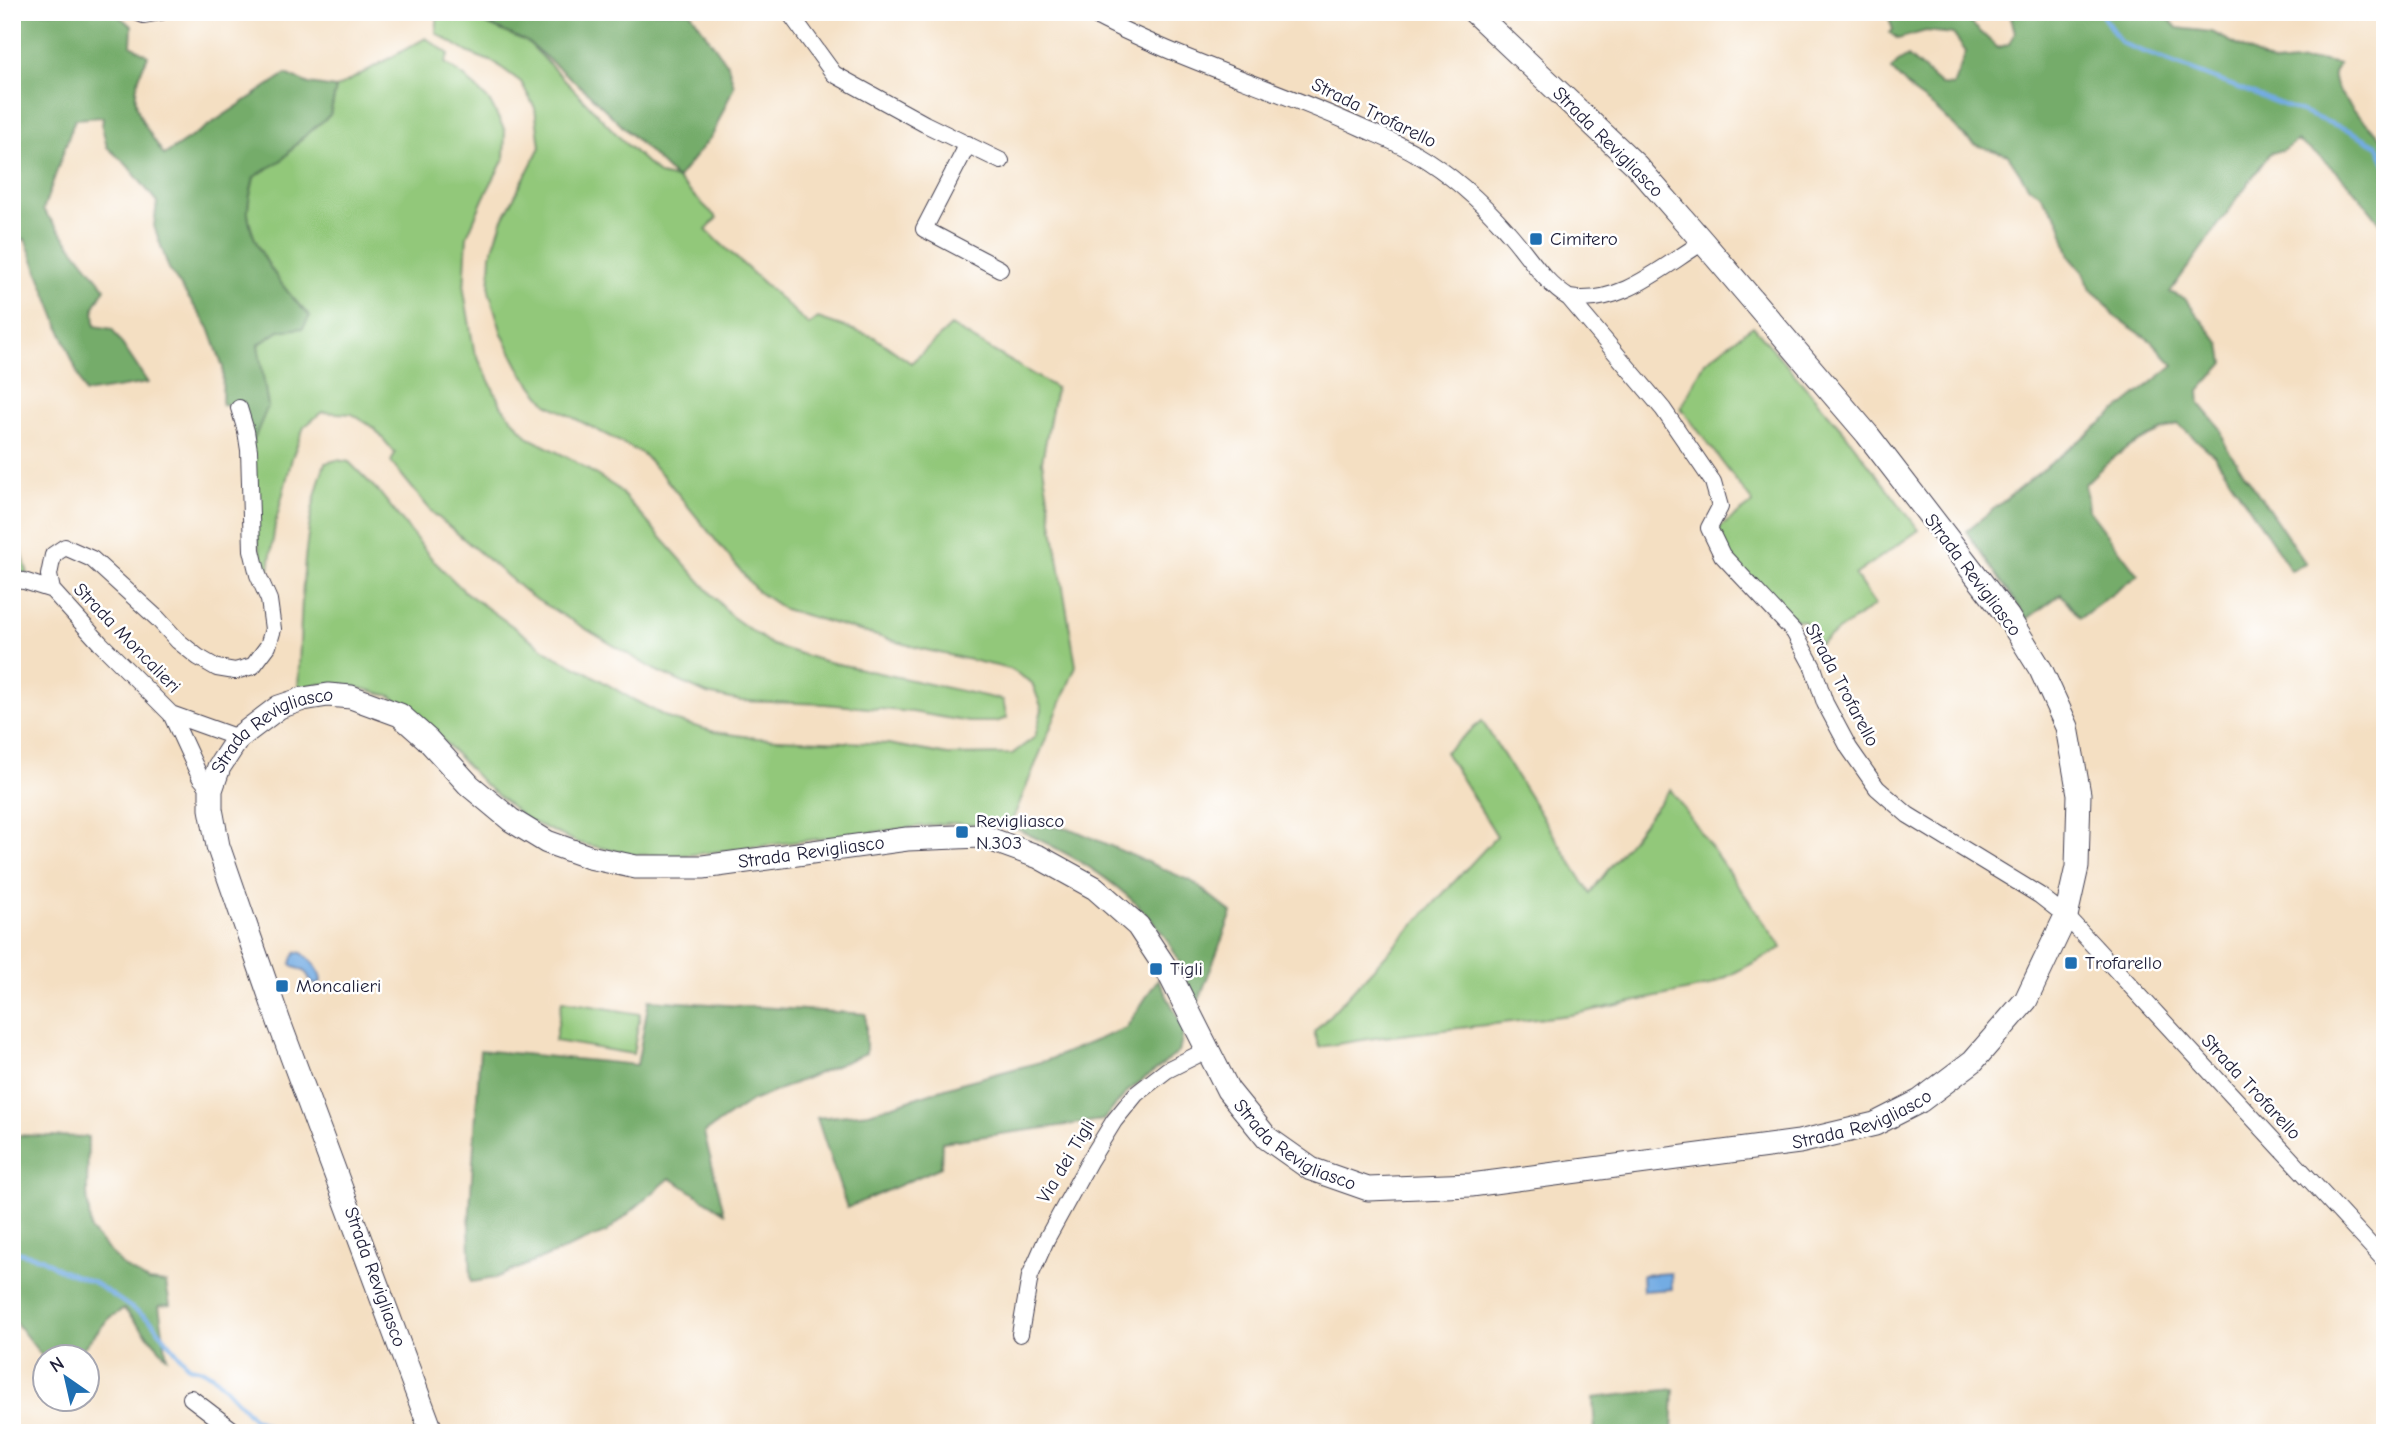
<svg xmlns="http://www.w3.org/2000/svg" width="2397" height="1445" viewBox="0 0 2397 1445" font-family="'Comic Neue',sans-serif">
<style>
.green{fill:#92c87a;stroke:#5a755a;stroke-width:2}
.forest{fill:#75ac6a;stroke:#4c6752;stroke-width:2}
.water{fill:#73ace3;stroke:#4a678f;stroke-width:2}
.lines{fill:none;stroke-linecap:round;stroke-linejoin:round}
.stream{stroke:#73ace3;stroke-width:4.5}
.street-casing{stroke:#423e4f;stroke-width:18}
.secondary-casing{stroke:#423e4f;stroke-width:25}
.street{stroke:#fff;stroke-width:16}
.secondary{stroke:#fff;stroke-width:23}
.poi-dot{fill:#1f6fb2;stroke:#fff;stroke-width:2.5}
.labels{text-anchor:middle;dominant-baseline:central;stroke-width:5;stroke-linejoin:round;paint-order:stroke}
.street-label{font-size:19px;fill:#22223b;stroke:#fff}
.poi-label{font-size:19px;fill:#22223b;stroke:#fff;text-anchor:start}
</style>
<rect width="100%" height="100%" fill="#fff"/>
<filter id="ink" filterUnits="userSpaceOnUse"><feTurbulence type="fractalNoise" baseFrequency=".0143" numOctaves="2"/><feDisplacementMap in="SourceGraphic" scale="14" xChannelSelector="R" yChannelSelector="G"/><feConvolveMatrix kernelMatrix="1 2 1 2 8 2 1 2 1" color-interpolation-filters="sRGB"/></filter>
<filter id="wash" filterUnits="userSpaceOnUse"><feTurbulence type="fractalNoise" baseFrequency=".00686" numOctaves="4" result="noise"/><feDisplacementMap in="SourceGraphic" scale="28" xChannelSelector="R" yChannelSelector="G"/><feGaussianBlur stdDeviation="1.57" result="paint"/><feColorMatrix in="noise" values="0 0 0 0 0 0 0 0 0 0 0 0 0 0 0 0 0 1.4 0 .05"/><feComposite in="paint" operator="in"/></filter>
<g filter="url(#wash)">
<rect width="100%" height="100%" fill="#f4dfc2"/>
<path class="green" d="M 438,12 L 460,12 L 528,42 L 626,144 L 660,175 L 677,179 L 717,218 L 706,230 L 809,325 L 818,318 L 874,337 L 911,363 L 951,326 L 1056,388 L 1042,461 L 1076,666 L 1010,826 L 949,823 L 689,855 L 636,855 L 578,843 L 526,819 L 483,783 L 425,721 L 391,696 L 349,685 L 318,684 L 298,688 C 302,616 300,532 325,463 L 337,460 L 349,462 L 379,492 L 433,560 L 465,592 L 554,656 L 585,671 L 632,699 L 670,719 L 715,732 L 757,738 L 888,744 L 948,755 L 1012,754 L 1035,737 L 1042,709 L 1032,683 L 1010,669 L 922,649 L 784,609 L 757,591 L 665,478 L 643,454 L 547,404 L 522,373 L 502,334 L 489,291 L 491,255 L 502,221 L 540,147 L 535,108 L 521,82 L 495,63 L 469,53 L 436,33 Z
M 426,38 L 449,54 L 445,63 L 466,78 L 490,102 L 505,131 L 504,159 L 484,197 L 467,236 L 464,291 L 474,350 L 502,407 L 529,438 L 571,459 L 617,488 L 731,616 L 772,645 L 820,660 L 1003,700 L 1007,718 L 996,722 L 969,722 L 912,712 L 825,704 L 741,701 L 707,694 L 655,670 L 532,597 L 432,512 L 391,462 L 395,453 L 374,428 L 352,414 L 322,412 L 304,427 L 292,458 L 275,525 L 268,576 C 253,541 249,481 252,442 C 254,409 262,380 258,345 L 279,331 L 303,327 L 309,316 C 286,293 252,248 248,214 C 247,203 252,188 254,177 L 283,159 L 301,139 L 330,115 L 336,88 Z
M 1753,326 L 1844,432 L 1919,530 L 1855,575 L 1875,605 L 1819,644 L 1804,621 L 1796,620 L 1745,573 L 1729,555 L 1716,530 L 1753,503 L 1681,408 L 1705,362 Z
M 12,517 L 28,574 L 12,573 Z
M 1482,721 L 1590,893 L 1670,789 L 1782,948 L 1709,986 L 1570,1015 L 1375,1038 L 1319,1047 L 1314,1032 L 1497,836 L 1445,752 Z
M 562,1001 L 640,1014 L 633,1054 L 555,1041 Z"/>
<path class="forest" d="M 12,12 L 113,12 L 132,26 L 131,45 L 148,56 C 124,102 138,115 164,155 L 286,74 L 309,84 L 336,88 L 330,115 L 301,139 L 283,159 L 254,177 C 252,188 247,203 248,214 C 252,249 286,293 310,316 L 303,328 L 279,331 L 258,345 L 268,406 L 252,444 L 243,402 L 222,405 L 223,367 L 209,328 L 169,269 L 154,226 L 157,202 L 127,165 L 107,147 L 102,127 L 103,117 L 75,119 L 43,210 L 105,288 L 94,307 L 95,326 L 112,329 L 148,383 L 85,393 L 25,239 L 12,243 Z
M 460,12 L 690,12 L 728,65 L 734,86 L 713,134 L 677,179 L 588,93 L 528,42 Z
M 1883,12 L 1959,12 L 1998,48 L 2009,44 L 2015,32 L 2011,18 L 2014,12 L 2163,12 L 2177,28 L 2212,32 L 2274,64 L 2319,60 L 2339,64 C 2337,67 2335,70 2334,74 C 2331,93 2372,128 2385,141 L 2385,229 C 2359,194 2334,164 2297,141 L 2282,151 L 2270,153 L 2170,292 L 2185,299 L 2221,345 L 2224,363 L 2199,391 L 2200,404 L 2221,429 L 2225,445 L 2306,564 L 2291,570 L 2214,455 L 2178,424 C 2137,440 2116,452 2085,484 L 2088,509 L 2138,575 L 2080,618 L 2061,594 L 2027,619 L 1966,531 L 2174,365 L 2151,341 L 2114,316 L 2102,299 L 2091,290 L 2083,272 L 2070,257 L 2059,220 L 2039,193 L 2029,187 L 2008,155 L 1973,144 L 1935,108 L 1914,93 L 1892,70 L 1897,63 L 1908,56 L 1941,85 L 1953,86 L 1966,52 L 1953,34 L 1926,31 L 1898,39 L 1890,33 L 1893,30 L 1888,15 Z
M 1032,823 L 1074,830 L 1193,882 L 1232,913 L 1197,1005 C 1188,985 1180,960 1168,941 C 1129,885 1071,853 1010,826 Z
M 1158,979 L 1184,1029 L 1179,1052 L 1128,1091 L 1103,1120 L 942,1142 L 941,1167 L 847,1208 L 817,1118 L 869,1113 L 961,1083 L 1048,1060 L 1126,1028 Z
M 649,1000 L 866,1014 L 866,1053 L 750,1102 L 704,1133 L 724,1212 L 670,1178 L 607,1232 L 495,1278 L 471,1282 L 469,1224 L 480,1050 L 637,1065 Z
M 12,1135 L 88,1137 L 87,1193 L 91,1231 L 122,1265 L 148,1281 L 166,1283 L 170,1305 L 159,1306 L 167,1357 L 124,1309 L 110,1317 L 75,1357 L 46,1358 L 45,1360 L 12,1318 Z
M 1674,1389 L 1672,1433 L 1595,1433 L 1593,1398 Z"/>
<path class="water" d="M 296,952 L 302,953 C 311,960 321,970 321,982 L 317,985 L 313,984 C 310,981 309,976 306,973 C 298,965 284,971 296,952 Z
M 1671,1273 L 1672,1289 L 1643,1291 L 1642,1275 Z"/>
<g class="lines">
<path class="stream" d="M 2100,12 L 2121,43 L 2351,131 L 2378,146 L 2385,163
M 12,1251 L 41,1258 L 60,1270 L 93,1282 L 151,1321 L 189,1367 L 203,1370 L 217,1379 L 252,1417 L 280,1433"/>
</g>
</g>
<g filter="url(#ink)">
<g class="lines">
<g class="street-casing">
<path id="street" d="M 136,12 L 144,15 L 161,12
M 789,12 L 834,74 L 925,124 L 1001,161
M 1088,12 C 1175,59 1272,87 1362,128 C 1380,136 1398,143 1415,153 C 1449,173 1482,202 1508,232 C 1528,254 1543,282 1569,298 L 1663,409 L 1713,482 L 1720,507 L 1709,528 L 1722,555 L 1794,632 L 1813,667 L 1825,703 L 1849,748 L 1877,788 L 1908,815 L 2039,895 L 2066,916 L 2385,1261
M 968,144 L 924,229 L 1000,269
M 1569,298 C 1620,306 1662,267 1703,242
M 12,580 L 24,581 L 52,590 L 100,643 L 171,714 L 200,777 L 211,790
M 52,590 L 49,575 L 53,555 L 65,547 L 92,559 L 158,619 L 178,641 L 198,657 L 217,668 L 235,671 L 253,666 L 268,646 L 273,629 L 269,600 L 258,575 L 252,550 L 249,450 L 246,431 L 239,408
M 171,714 L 238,738
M 1020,1334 L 1030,1276 L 1046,1240 L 1090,1160 L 1114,1121 L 1136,1094 L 1167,1070 L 1207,1050
M 191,1398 L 237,1433"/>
</g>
<g class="secondary-casing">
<g id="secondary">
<path id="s1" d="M 432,1433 L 279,1022 L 218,846 L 211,809 L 211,790 L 219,767 L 238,738 L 279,707 L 303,699 L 328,695 L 351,697 L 400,715 L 427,739 L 469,785 L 511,820 L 547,842 L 589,857 L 636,867 L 703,867 L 907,839 L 981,836 L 1039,857 L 1095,888 L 1138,926 L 1169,973 L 1228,1090 L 1267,1138 L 1311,1169 L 1368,1189 L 1471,1185 L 1799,1142 L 1875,1124 L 1920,1101 L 1973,1061 L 2026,1000 L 2066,916 L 2077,867 L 2079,794 L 2067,727 L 2041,670 L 2008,617 L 1867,434 L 1703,242 L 1636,165 L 1474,12"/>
</g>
</g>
<use href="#street" class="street"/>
<use href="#secondary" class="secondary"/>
</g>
</g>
<g class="poi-dot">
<rect x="1529" y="232" width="14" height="14" rx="3.5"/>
<rect x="955" y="825" width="14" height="14" rx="3.5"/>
<rect x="2064" y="956" width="14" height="14" rx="3.5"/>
<rect x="1149" y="962" width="14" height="14" rx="3.5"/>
<rect x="275" y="979" width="14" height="14" rx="3.5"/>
</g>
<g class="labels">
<g class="street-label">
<text transform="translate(1374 113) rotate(26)">Strada Trofarello</text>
<text transform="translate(1608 142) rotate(45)">Strada Revigliasco</text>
<text transform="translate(1973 575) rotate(53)">Strada Revigliasco</text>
<text transform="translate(127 638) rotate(46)">Strada Moncalieri</text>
<text transform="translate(1842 685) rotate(62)">Strada Trofarello</text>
<text stroke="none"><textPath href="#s1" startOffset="774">Strada Revigliasco</textPath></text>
<text stroke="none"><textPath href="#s1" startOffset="1382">Strada Revigliasco</textPath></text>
<text transform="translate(2251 1087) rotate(47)">Strada Trofarello</text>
<text stroke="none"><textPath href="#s1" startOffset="2600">Strada Revigliasco</textPath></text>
<text stroke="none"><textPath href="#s1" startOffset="2012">Strada Revigliasco</textPath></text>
<text transform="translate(1066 1161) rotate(-59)">Via dei Tigli</text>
<text transform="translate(375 1277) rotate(70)">Strada Revigliasco</text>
</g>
<g class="poi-label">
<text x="1550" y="239">Cimitero</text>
<text x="976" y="821">Revigliasco<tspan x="976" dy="22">N.303</tspan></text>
<text x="2085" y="963">Trofarello</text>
<text x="1170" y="969">Tigli</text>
<text x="296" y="986">Moncalieri</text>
</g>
</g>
<rect width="2397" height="1445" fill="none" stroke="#fff" stroke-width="42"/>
<g transform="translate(66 1378) rotate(326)"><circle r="33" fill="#ffffff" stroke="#a7a7b1" stroke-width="2"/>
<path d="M0-5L12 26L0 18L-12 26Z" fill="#1f6fb2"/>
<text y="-10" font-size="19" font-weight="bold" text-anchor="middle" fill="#22223b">N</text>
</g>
</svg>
